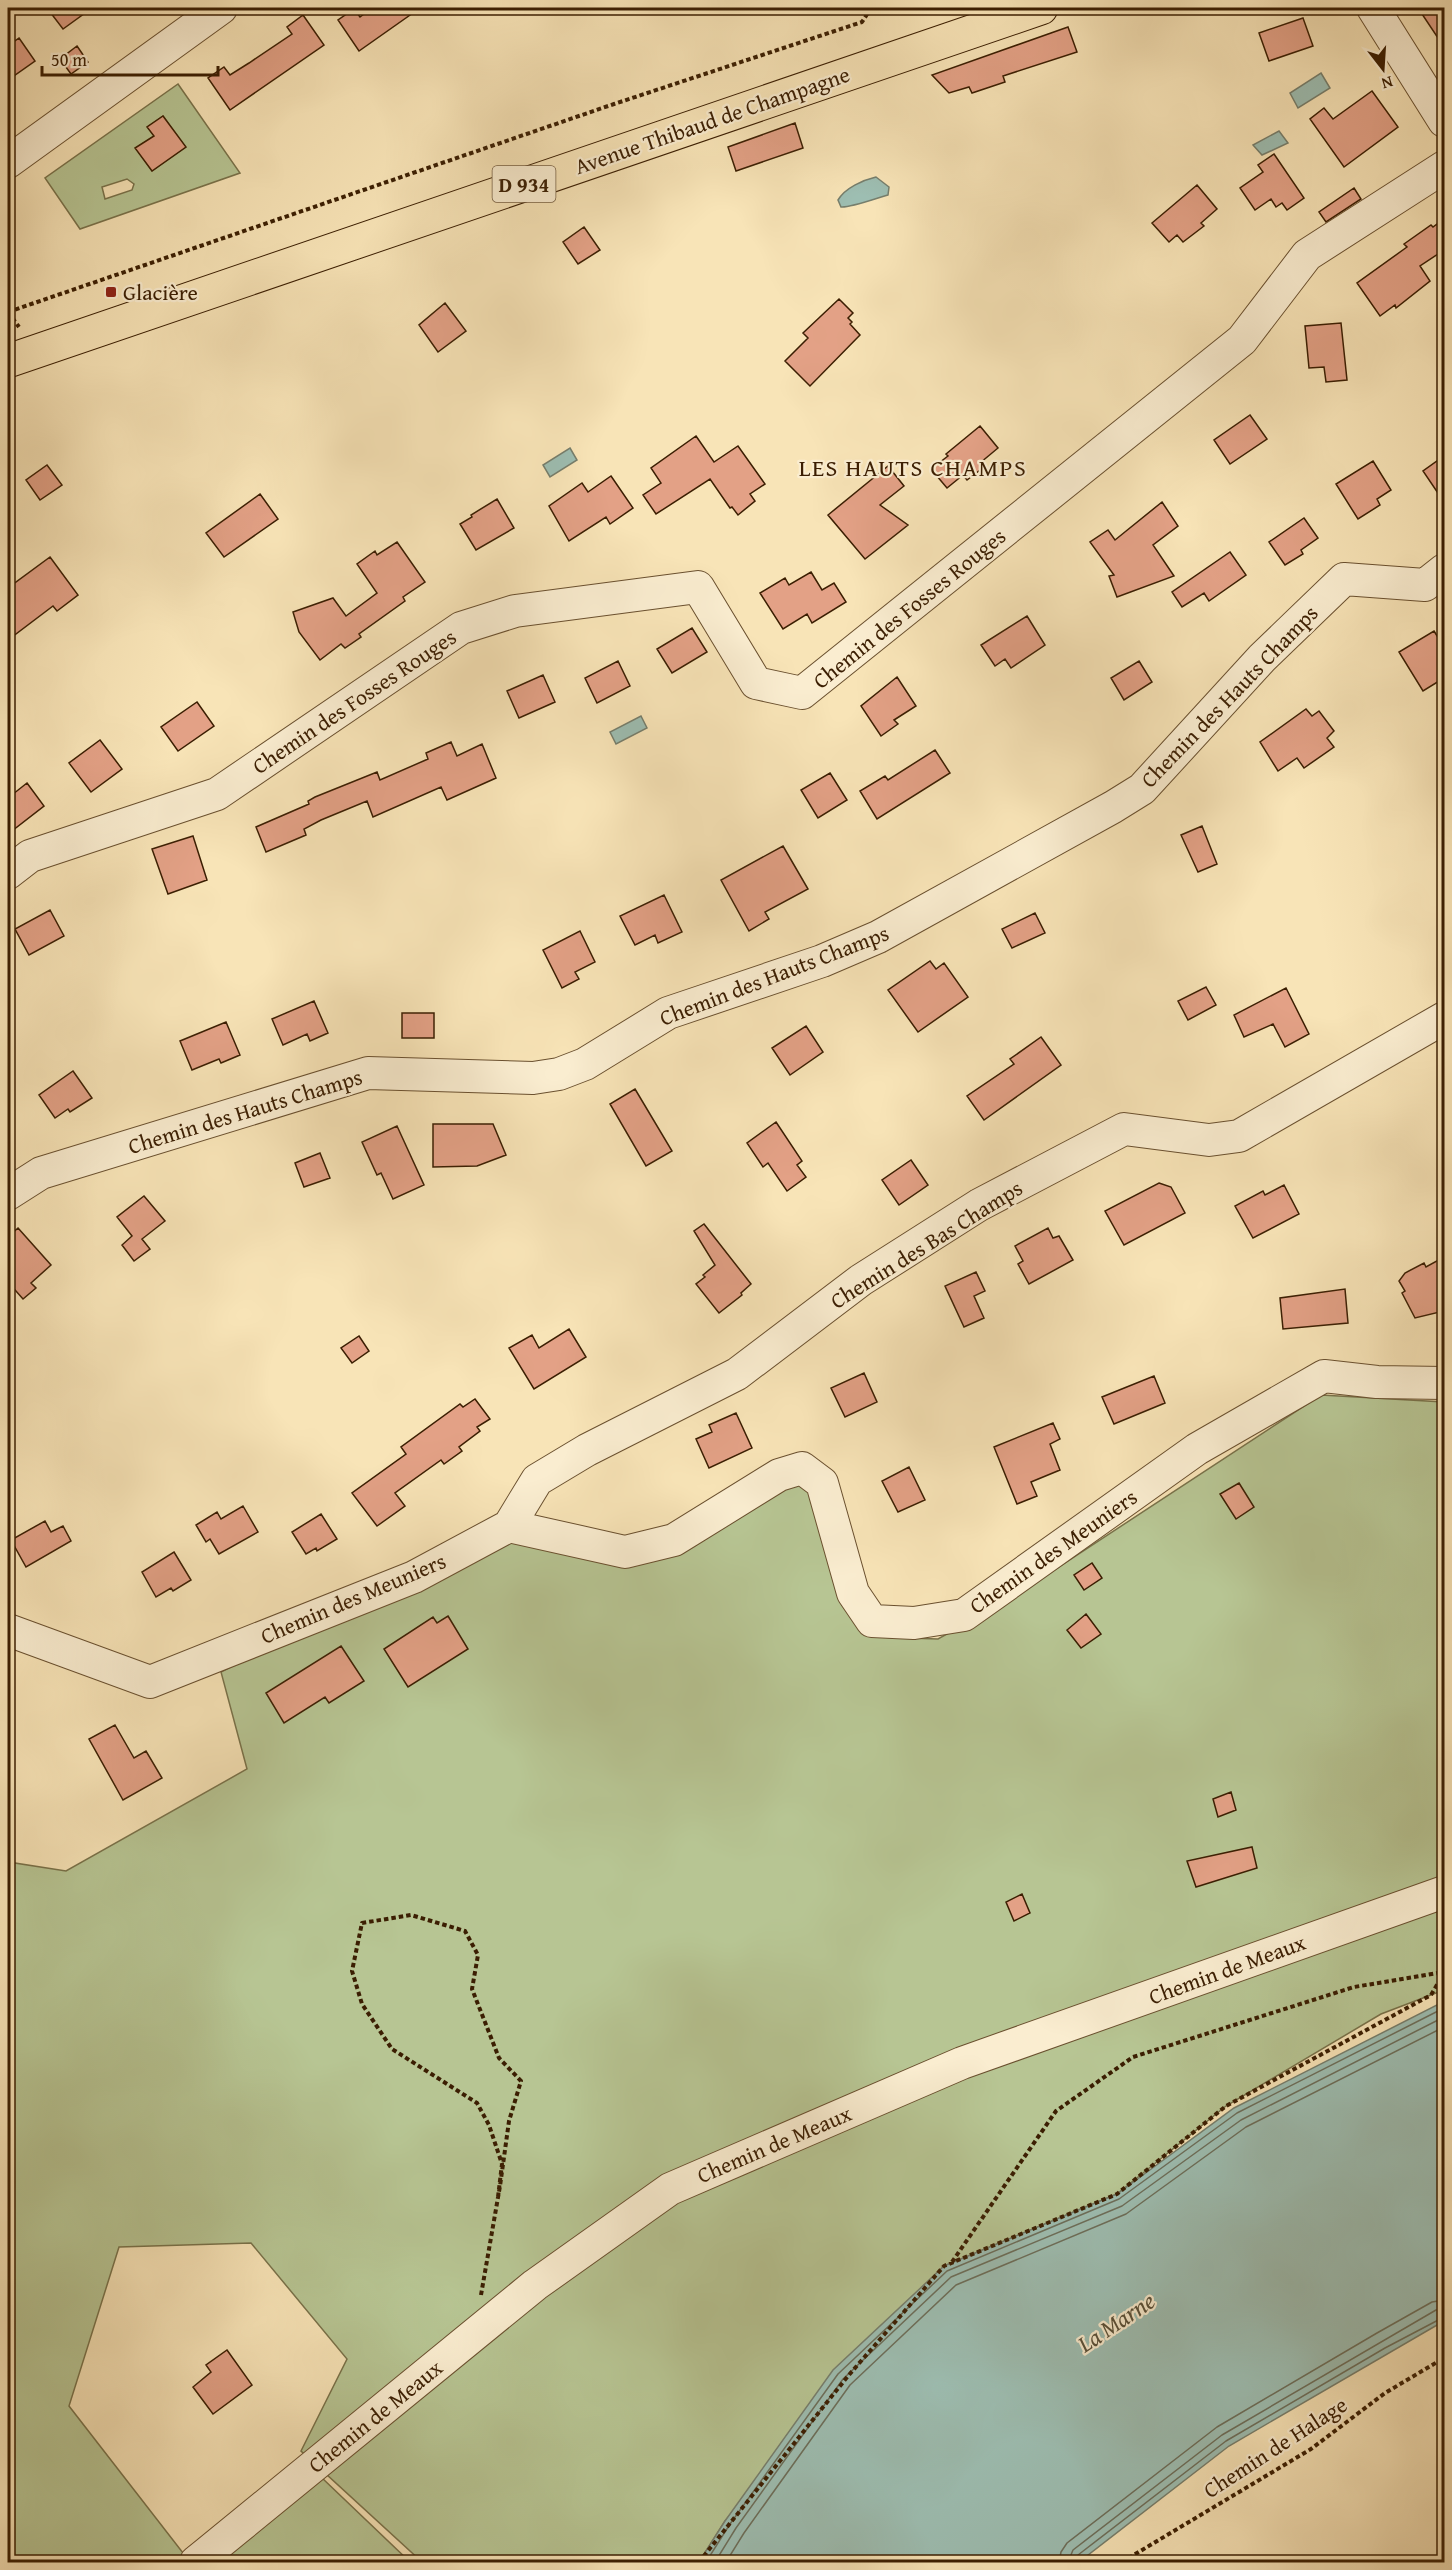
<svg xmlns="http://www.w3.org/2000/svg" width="1452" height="2570" viewBox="0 0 1452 2570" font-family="'Gentium Book Plus',serif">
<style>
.green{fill:#b7c593;stroke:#79724a;stroke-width:1.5;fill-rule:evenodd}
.water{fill:#9dbeb2;stroke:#767e6c;stroke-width:1.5}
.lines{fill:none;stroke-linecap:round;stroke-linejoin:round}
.shore{stroke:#6c6e5a;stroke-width:1.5}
.building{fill:#e3a186;stroke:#3b1e02;stroke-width:1.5}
.minor-casing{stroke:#6a502f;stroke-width:34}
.major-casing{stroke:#3b1e02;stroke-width:35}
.path{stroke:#3b1e02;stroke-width:4;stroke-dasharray:4.5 3;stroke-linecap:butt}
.minor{stroke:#faedd0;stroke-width:32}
.major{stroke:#f8e4b7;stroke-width:33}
.poi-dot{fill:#8f2418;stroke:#faedd0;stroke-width:2}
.labels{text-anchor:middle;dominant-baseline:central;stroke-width:4.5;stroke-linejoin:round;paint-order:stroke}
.shield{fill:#faedd0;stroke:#745c40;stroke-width:1.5}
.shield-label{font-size:21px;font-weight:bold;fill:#3b1e02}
.street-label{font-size:22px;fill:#3b1e02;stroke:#faedd0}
.poi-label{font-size:22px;fill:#3b1e02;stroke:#faedd0;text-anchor:start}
.neighbourhood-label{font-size:24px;letter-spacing:1.5px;fill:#3b1e02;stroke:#faedd0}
.water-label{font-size:24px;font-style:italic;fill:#584e37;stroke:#faedd0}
</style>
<rect width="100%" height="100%" fill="#f8e4b7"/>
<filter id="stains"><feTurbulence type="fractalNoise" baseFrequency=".00333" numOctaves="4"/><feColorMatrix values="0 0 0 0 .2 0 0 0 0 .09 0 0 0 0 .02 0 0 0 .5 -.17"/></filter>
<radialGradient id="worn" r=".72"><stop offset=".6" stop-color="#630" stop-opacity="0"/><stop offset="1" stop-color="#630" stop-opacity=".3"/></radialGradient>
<path class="green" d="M 178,84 L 240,173 L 80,229 L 45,178 ZM 163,116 L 185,147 L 152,171 L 136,148 L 154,136 L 148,127 ZM 127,179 L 134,184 L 132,190 L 105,199 L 102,187 Z
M 1321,1395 L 1444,1402 L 1444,1990 L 1381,2014 L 1226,2106 L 1117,2194 L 944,2266 L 725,2521 L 699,2562 L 422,2562 L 301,2451 L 347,2359 L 251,2243 L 119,2247 L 69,2406 L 190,2562 L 8,2562 L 8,1862 L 66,1871 L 247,1769 L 221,1672 L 509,1526 L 625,1552 L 802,1468 L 878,1637 L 938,1639 L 1010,1599 Z
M 321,2477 L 410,2562 L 197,2562 Z"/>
<path class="water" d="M 1321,73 L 1330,88 L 1298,108 L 1290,93 Z
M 1279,131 L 1288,143 L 1262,155 L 1253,145 Z
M 876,177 L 889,187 L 888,195 C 877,198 850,208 841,207 L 838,200 C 845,188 863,180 876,177 Z
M 570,448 L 577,460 L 550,477 L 543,465 Z
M 641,716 L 647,728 L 616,744 L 610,732 Z
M 1444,1997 L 1444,2321 L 1229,2446 L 1079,2562 L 699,2562 L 725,2521 L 833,2370 L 944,2266 L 1117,2194 L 1234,2108 L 1441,2003 Z"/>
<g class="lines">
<path class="shore" d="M 706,2562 L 730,2524 L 838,2374 L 947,2271 L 1119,2199 L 1237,2113 L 1444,2008
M 715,2562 L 736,2528 L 843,2379 L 951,2277 L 1122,2206 L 1241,2120 L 1444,2017
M 726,2562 L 744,2533 L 850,2385 L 956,2285 L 1126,2214 L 1246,2127 L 1444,2027
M 1059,2562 L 1061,2552 L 1067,2543 L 1217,2427 L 1377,2333 L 1432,2302 L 1444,2300
M 1068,2562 L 1073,2550 L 1222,2435 L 1436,2310 L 1444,2309
M 1076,2562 L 1078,2555 L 1226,2441 L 1385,2348 L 1444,2317"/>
</g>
<path class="building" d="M 47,8 L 92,8 L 63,29 Z
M 372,8 L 420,8 L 359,51 L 338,20 L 354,9 L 360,17 Z
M 1418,8 L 1444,8 L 1444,47 Z
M 303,15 L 324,45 L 230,110 L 208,78 L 224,67 L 230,75 L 249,63 L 292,34 L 287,27 Z
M 1303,18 L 1313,46 L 1269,61 L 1259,33 Z
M 1068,27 L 1077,52 L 1003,76 L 1005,82 L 972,93 L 969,87 L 949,93 L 932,75 Z
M 19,38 L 35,61 L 8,80 L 8,46 Z
M 77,46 L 88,62 L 71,74 L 60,59 Z
M 1372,91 L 1398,127 L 1344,167 L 1310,119 L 1324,108 L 1333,119 Z
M 163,116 L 186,147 L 152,171 L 135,148 L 154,136 L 147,127 Z
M 795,123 L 803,148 L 736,171 L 728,147 Z
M 1274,154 L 1304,198 L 1287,210 L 1282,203 L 1276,207 L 1271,199 L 1255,210 L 1240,188 L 1263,172 L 1258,165 Z
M 1197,185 L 1217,209 L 1201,223 L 1204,226 L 1183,242 L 1177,235 L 1169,242 L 1152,223 Z
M 1354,188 L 1361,199 L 1326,222 L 1319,212 Z
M 1437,224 L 1444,234 L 1444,250 L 1420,266 L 1430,281 L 1396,308 L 1395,305 L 1380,316 L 1357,283 L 1407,247 L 1404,244 L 1431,225 L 1433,227 Z
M 584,227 L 600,250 L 578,264 L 563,242 Z
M 839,299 L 853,313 L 848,318 L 852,322 L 850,324 L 860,335 L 810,386 L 785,361 L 808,338 L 803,333 Z
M 445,303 L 466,331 L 438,352 L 419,325 Z
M 1341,323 L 1347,380 L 1326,382 L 1324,367 L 1309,368 L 1305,326 Z
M 1250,415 L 1267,439 L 1230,464 L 1214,440 Z
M 980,426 L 998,448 L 980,463 L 984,467 L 967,480 L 963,475 L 947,488 L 931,469 L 948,456 L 946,454 Z
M 696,436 L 714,462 L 738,446 L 765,484 L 750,494 L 755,501 L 738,515 L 732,507 L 730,508 L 710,479 L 656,514 L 643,495 L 661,483 L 651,468 Z
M 1444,456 L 1444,502 L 1423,471 Z
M 1373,461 L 1391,490 L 1377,499 L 1380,505 L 1358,519 L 1336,484 Z
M 47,465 L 62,485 L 40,500 L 26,480 Z
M 888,466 L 904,486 L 880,505 L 908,525 L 865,559 L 828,515 Z
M 611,476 L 633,508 L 610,524 L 606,517 L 569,541 L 549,506 L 582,483 L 588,492 Z
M 260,494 L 278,519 L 224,557 L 206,533 Z
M 497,499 L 514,528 L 476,550 L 460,524 L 472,517 L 471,515 Z
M 1162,502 L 1178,526 L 1153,545 L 1174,576 L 1117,597 L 1109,576 L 1114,575 L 1090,542 L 1108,530 L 1115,540 Z
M 1304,518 L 1318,538 L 1301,550 L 1303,554 L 1285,565 L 1269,542 Z
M 397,542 L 425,582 L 403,597 L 405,601 L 359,634 L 361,637 L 345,648 L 341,644 L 320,660 L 299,632 L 293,612 L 333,598 L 346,616 L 377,593 L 357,564 L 375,551 L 377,555 Z
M 1230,552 L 1246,575 L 1209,601 L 1204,593 L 1182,607 L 1172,592 Z
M 50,557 L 78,595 L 57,611 L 53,606 L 8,640 L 8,588 Z
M 811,572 L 822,590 L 834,583 L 846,602 L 812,623 L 807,614 L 783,629 L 760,593 L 785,578 L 789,585 Z
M 1027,616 L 1045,645 L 1011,668 L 1005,659 L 995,666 L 981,645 Z
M 692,628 L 707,652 L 672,673 L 657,649 Z
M 1434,631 L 1444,647 L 1444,678 L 1423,691 L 1399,652 Z
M 618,661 L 630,686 L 597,703 L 585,678 Z
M 1139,661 L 1152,682 L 1124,700 L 1111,678 Z
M 543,675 L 555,702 L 519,718 L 507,691 Z
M 897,677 L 916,706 L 894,720 L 898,724 L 881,736 L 861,706 Z
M 197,702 L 214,726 L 178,751 L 161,727 Z
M 1306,709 L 1312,716 L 1319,711 L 1334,731 L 1327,738 L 1334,747 L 1304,768 L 1297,758 L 1278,771 L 1260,742 Z
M 100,740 L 122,769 L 91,792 L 69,763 Z
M 451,742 L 457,756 L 482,744 L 496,778 L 447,800 L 441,787 L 373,817 L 367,801 L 321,820 L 304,829 L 306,835 L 266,852 L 256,827 L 309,804 L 308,801 L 315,797 L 377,772 L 380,780 L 428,759 L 426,753 Z
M 935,750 L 950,773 L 877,819 L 860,791 L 885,776 L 888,780 Z
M 830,773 L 847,800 L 818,818 L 801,790 Z
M 27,783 L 44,806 L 8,834 L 8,798 Z
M 1202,826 L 1217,864 L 1198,872 L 1181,835 Z
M 193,836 L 207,880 L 168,894 L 152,849 Z
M 783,846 L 808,889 L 765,912 L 769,919 L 749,931 L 721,880 Z
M 664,895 L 682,932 L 658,943 L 655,935 L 635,945 L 620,916 Z
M 50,910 L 64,936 L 29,955 L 15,929 Z
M 1035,913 L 1045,933 L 1012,948 L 1002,929 Z
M 580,931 L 595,962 L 575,972 L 579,979 L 562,988 L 543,950 Z
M 930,961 L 936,969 L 944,963 L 968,997 L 918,1032 L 888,990 Z
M 1206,987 L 1216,1005 L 1188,1020 L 1178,1001 Z
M 1286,988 L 1309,1034 L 1285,1047 L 1273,1024 L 1244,1037 L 1234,1015 Z
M 314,1001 L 328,1033 L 310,1041 L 307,1034 L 283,1045 L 272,1019 Z
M 402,1013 L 434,1013 L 434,1038 L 402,1038 Z
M 226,1022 L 240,1055 L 221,1063 L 219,1059 L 192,1070 L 180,1041 Z
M 806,1026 L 823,1052 L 790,1075 L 772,1048 Z
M 1041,1037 L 1061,1065 L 984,1120 L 967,1096 L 1014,1064 L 1010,1059 Z
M 73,1071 L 92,1098 L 70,1112 L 68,1109 L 55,1118 L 39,1095 Z
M 635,1089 L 672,1151 L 646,1166 L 610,1104 Z
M 776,1122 L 802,1161 L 797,1165 L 806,1177 L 787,1191 L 768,1163 L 763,1167 L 747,1143 Z
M 433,1124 L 493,1124 L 506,1155 L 477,1166 L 433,1167 Z
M 397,1126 L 424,1185 L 393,1199 L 381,1173 L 377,1175 L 362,1142 Z
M 320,1153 L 330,1178 L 304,1187 L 295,1163 Z
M 911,1160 L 928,1185 L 899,1205 L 882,1180 Z
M 1159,1183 L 1171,1187 L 1185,1213 L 1124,1245 L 1105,1211 Z
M 1284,1185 L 1299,1214 L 1253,1238 L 1235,1206 L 1263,1191 L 1265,1195 Z
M 144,1196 L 165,1221 L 142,1239 L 150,1249 L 134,1261 L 122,1245 L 132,1236 L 117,1217 Z
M 704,1224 L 751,1284 L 741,1293 L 742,1295 L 719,1313 L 696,1284 L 705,1277 L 703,1275 L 715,1265 L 694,1231 Z
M 18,1228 L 51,1265 L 31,1283 L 36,1288 L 23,1299 L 8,1282 L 8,1237 Z
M 1048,1228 L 1053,1238 L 1059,1236 L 1073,1260 L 1029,1284 L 1018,1264 L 1023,1261 L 1015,1246 Z
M 1444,1257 L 1444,1311 L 1415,1318 L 1402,1293 L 1405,1291 L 1399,1281 L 1405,1273 L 1424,1263 L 1426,1267 Z
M 976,1272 L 985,1291 L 974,1296 L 984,1318 L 964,1327 L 945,1286 Z
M 1345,1289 L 1348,1323 L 1283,1329 L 1280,1298 Z
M 569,1329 L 586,1357 L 534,1389 L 509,1348 L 532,1335 L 539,1348 Z
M 359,1336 L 369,1351 L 352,1363 L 341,1348 Z
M 864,1373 L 877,1402 L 845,1417 L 831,1388 Z
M 1154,1376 L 1165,1403 L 1114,1424 L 1102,1397 Z
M 475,1399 L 490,1419 L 477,1427 L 480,1431 L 459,1447 L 462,1451 L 444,1464 L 441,1460 L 395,1493 L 405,1506 L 377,1526 L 352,1493 L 406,1454 L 401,1447 L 460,1404 L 463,1407 Z
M 736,1413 L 752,1448 L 709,1468 L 696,1439 L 712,1432 L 709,1425 Z
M 1053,1423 L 1060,1439 L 1050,1444 L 1060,1470 L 1031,1482 L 1037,1496 L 1017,1504 L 994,1447 Z
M 909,1467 L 925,1500 L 898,1512 L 882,1481 Z
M 1239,1483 L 1254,1507 L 1236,1519 L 1220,1494 Z
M 243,1506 L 258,1532 L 219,1554 L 210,1539 L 206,1542 L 196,1525 L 217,1512 L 221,1519 Z
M 321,1514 L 337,1539 L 317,1551 L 316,1548 L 306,1554 L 292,1532 Z
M 45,1521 L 51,1532 L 63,1526 L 71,1541 L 26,1567 L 11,1540 Z
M 174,1552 L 191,1580 L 173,1591 L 171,1588 L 156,1597 L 142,1572 Z
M 1092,1563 L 1102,1578 L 1084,1590 L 1074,1575 Z
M 1086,1614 L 1101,1634 L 1081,1648 L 1067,1630 Z
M 448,1616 L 468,1649 L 408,1687 L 384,1649 L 433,1617 L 437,1623 Z
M 341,1646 L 364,1681 L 329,1703 L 325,1697 L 284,1723 L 266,1693 Z
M 115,1725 L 134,1758 L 146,1751 L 162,1778 L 123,1800 L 89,1739 Z
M 1231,1792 L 1236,1810 L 1218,1817 L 1213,1799 Z
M 1252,1847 L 1257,1868 L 1196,1887 L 1187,1861 Z
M 1022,1894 L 1030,1913 L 1014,1921 L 1006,1902 Z
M 227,2350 L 252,2385 L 213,2414 L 193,2387 L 211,2372 L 206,2365 Z"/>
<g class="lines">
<g class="minor-casing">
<path id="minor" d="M 1373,8 L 1444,121
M 8,162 L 221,8
M 8,873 L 30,856 L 217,794 L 461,628 L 515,611 L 698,587 L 756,683 L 802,693 L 1242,340 L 1307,255 L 1444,167
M 8,1194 L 41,1173 L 368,1073 L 533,1078 L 559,1074 L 585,1064 L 668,1013 L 822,961 L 878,937 L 1113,807 L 1142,789 L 1262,658 L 1344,579 L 1425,585 L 1444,570
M 509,1526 L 537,1480 L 587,1450 L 737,1374 L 861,1280 L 979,1205 L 1124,1129 L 1209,1140 L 1239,1136 L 1444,1018
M 8,1630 L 150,1682 L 414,1577 L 509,1526 L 625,1552 L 674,1540 L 779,1475 L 802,1468 L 822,1483 L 853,1593 L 872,1621 L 914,1623 L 964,1615 L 1197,1449 L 1324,1376 L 1377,1382 L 1444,1383
M 196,2562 L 535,2285 L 670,2189 L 962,2063 L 1444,1892"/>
</g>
<g class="major-casing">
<path id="major" d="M 8,361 L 1041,8"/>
</g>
<path class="path" d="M 8,312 L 614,104 L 862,22 L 871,8
M 8,312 L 19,327
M 952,2262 L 1056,2111 L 1133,2057 L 1354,1987 L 1444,1972
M 481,2295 L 500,2186 L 509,2121 L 521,2081 L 499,2058 L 472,1989 L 478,1955 L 465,1931 L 411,1915 L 362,1923 L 352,1971 L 362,2004 L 392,2049 L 477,2103 L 489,2125 L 502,2164 L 498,2197
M 699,2562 L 848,2376 L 944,2266 L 1117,2194 L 1226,2106 L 1431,1995 L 1444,1973
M 1122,2562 L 1311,2449 L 1385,2393 L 1444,2358"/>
<use href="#minor" class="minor"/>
<use href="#major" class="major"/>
</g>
<rect class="poi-dot" x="105" y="286" width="12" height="12" rx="3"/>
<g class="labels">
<rect class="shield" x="492.5" y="166" width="63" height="36" rx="4.5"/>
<g class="shield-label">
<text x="524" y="184">D 934</text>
</g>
<g class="street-label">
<text transform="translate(712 120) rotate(-19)">Avenue Thibaud de Champagne</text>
<text transform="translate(909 608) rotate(-39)">Chemin des Fosses Rouges</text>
<text transform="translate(1229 696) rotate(-46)">Chemin des Hauts Champs</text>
<text transform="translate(354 701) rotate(-34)">Chemin des Fosses Rouges</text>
<text transform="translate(774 975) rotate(-21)">Chemin des Hauts Champs</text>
<text transform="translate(245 1111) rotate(-17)">Chemin des Hauts Champs</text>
<text transform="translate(926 1244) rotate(-32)">Chemin des Bas Champs</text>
<text transform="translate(1053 1551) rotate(-35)">Chemin des Meuniers</text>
<text transform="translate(353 1598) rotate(-23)">Chemin des Meuniers</text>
<text transform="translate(1227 1969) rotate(-20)">Chemin de Meaux</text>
<text transform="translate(774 2144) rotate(-23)">Chemin de Meaux</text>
<text transform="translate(375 2416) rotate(-39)">Chemin de Meaux</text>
<text transform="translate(1275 2447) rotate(-33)">Chemin de Halage</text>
</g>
<g class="poi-label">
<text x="123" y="292">Glacière</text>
</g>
<g class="neighbourhood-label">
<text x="913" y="467">LES HAUTS CHAMPS</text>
</g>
<g class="water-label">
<text transform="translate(1116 2322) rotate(-34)">La Marne</text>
</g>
</g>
<rect width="1452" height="2570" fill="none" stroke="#f8e4b7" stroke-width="30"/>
<rect x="9" y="9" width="1434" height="2552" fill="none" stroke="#3b1e02" stroke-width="3"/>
<rect x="15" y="15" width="1422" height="2540" fill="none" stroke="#3b1e02" stroke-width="1.5"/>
<g transform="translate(1383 69) rotate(163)" stroke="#faedd0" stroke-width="4.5" paint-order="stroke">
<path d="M0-4.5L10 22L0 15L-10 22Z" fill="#3b1e02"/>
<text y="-9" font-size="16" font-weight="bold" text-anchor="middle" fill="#3b1e02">N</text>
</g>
<path d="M42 66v9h176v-9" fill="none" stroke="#3b1e02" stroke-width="3"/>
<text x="51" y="66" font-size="18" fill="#3b1e02" stroke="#faedd0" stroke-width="4.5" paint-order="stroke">50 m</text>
<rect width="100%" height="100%" filter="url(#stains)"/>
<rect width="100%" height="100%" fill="url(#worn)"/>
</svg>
